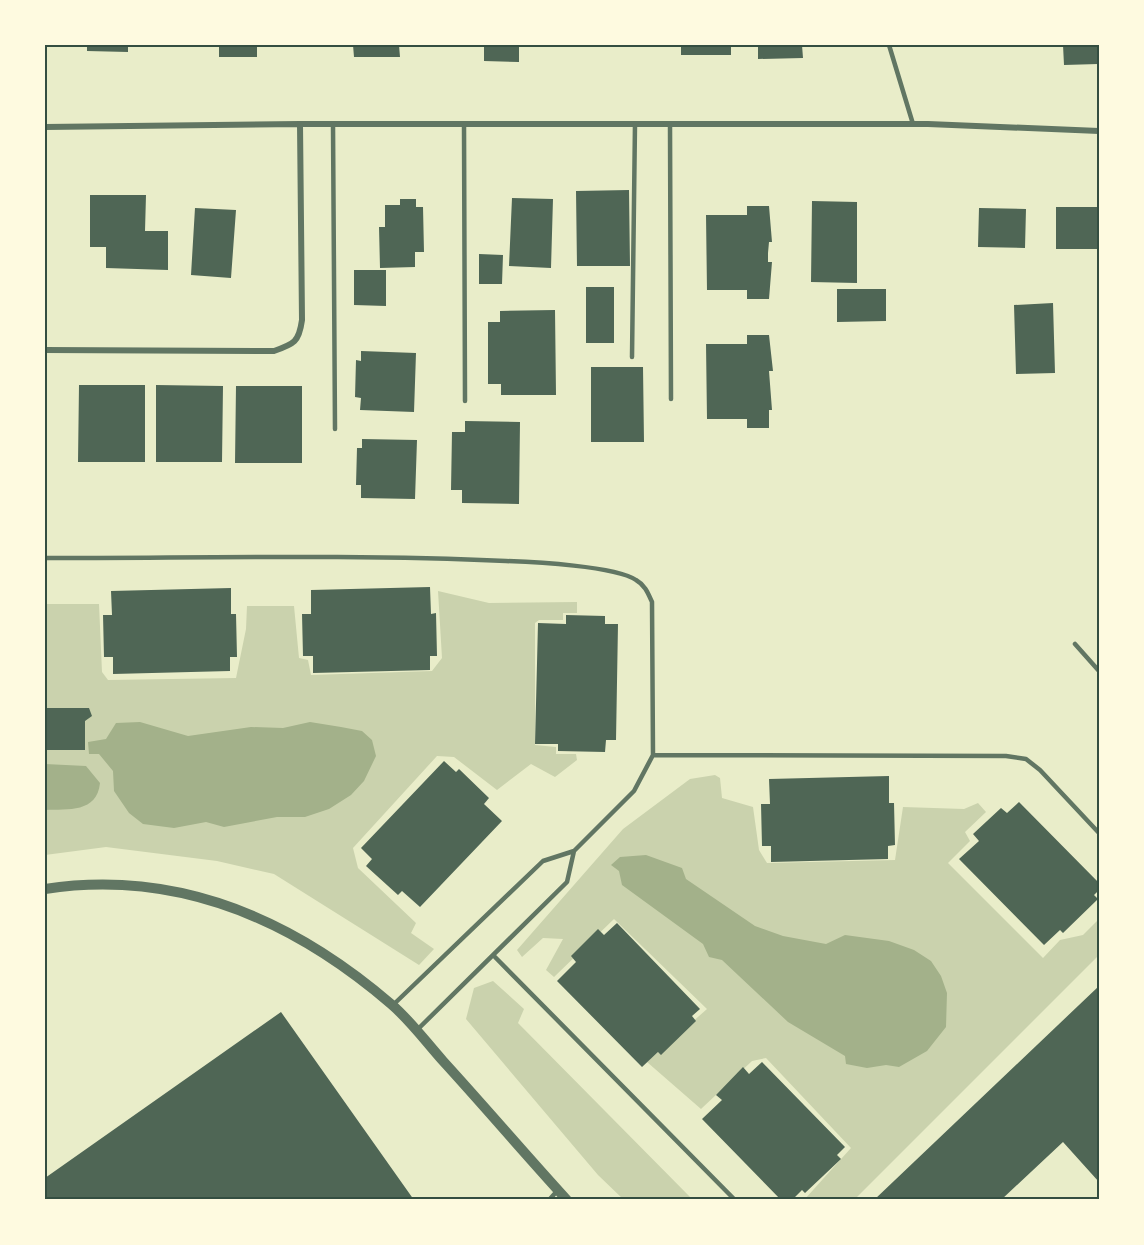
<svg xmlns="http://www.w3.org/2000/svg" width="1144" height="1245" viewBox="0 0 1144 1245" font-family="'DejaVu Sans',sans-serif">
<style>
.green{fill:#cad2ad}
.water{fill:#a3b18a}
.building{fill:#4f6655}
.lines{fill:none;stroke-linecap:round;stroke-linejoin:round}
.service{stroke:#617663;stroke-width:4.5}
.minor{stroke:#617663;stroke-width:6}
.tertiary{stroke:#617663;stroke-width:10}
.neatline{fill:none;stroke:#344e41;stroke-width:2}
</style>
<rect width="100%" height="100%" fill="#e9edc9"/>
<path class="green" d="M 438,591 L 489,603 L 577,602 L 577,613 L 563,613 L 563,620 L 539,620 L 535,623 L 535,745 L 556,747 L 556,754 L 576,754 L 577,760 L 555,777 L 531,764 L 497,790 L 454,757 L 437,756 L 353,848 L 358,868 L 416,923 L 411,933 L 434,949 L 419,965 L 274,874 L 217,861 L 106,847 L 45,855 L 45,604 L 99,604 L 102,672 L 108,680 L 236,678 L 246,629 L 247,606 L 294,606 L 299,658 L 308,660 L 311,675 L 432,671 L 442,658 Z
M 715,775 L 720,778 L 722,798 L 753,807 L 759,850 L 767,863 L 895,860 L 903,807 L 964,809 L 978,803 L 986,812 L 965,832 L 970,841 L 948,863 L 1043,958 L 1060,940 L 1083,935 L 1099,919 L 1099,955 L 854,1200 L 804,1200 L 851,1148 L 766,1058 L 752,1061 L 701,1109 L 647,1062 L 707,1009 L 614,919 L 554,977 L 546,970 L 563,939 L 543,938 L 522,957 L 517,950 L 623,829 L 690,779 Z
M 493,981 L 524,1009 L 518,1023 L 693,1200 L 624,1200 L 598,1175 L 466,1019 L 474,988 Z"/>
<path class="water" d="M 140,722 L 188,736 L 251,727 L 283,728 L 310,722 L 341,727 L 362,731 L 372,740 L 376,756 L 364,781 L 351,795 L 329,809 L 305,817 L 277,817 L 224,827 L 206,822 L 174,828 L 143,824 L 129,813 L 114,791 L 113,771 L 99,754 L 89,754 L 88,742 L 106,739 L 116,723 Z
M 45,764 L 86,766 L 100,783 C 97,813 68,809 45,810 Z
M 646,855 L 682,868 L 686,879 L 755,926 L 783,936 L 826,944 L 845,935 L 889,941 L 914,950 L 931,961 L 941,976 L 947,993 L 946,1027 L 927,1051 L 899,1067 L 886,1065 L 867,1068 L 846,1064 L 845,1056 L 788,1022 L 722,960 L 709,957 L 703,944 L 622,885 L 619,871 L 611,865 L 620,857 Z"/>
<path class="building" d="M 87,45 L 128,45 L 128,52 L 87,51 Z
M 219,45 L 257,45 L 257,57 L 219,57 Z
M 353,45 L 399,45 L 400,57 L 354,57 Z
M 484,45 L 519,45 L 519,62 L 484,61 Z
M 681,45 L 731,45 L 731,55 L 681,55 Z
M 758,45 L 802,45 L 803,58 L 758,59 Z
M 1063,45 L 1098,45 L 1098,64 L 1064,65 Z
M 629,190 L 630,266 L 577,266 L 576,191 Z
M 90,195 L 146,195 L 145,231 L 168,231 L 168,270 L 106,268 L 106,247 L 90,247 Z
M 512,198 L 553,199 L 551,268 L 509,266 Z
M 400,199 L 416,199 L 416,207 L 423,207 L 424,252 L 415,252 L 415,267 L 380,268 L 379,227 L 385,227 L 385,205 L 400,205 Z
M 812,201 L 857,202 L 857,283 L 811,282 Z
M 747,206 L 769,206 L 772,242 L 769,242 L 768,253 L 768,262 L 772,262 L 769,299 L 747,299 L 747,290 L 707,290 L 706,215 L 747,215 Z
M 1056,207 L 1099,207 L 1099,249 L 1056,249 Z
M 195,208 L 236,210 L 231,278 L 191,275 Z
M 979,208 L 1026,209 L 1025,248 L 978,247 Z
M 479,254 L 503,255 L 502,284 L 479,284 Z
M 354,270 L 386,270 L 386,306 L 354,305 Z
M 586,287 L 614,287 L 614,343 L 586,343 Z
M 837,289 L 886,289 L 886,321 L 837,322 Z
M 1053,303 L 1055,373 L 1016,374 L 1014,305 Z
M 555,310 L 556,395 L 501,395 L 501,384 L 488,384 L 488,322 L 500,322 L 500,311 Z
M 747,335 L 769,335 L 773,371 L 769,371 L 772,410 L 769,410 L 769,428 L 747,428 L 747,419 L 707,419 L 706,344 L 747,344 Z
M 361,351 L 416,353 L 414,412 L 360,410 L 361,398 L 355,397 L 356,360 L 361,361 Z
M 591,367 L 643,367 L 644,442 L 591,442 Z
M 79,385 L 145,385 L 145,462 L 78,462 Z
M 156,385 L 223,386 L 222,462 L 156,462 Z
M 236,386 L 302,386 L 302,463 L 235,463 Z
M 465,421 L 520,422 L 519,504 L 462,503 L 462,490 L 451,490 L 452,432 L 465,432 Z
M 362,439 L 417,440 L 415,499 L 361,498 L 361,485 L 356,485 L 357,448 L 362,448 Z
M 430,587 L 431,614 L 436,613 L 437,656 L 430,656 L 430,670 L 313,673 L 313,656 L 303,656 L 302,614 L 311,614 L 311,590 Z
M 231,588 L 231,614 L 236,614 L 237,657 L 230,657 L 230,671 L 113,674 L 113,657 L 104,657 L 103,615 L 112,615 L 111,591 Z
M 566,615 L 605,616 L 605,624 L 618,624 L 616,740 L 606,740 L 605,752 L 558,751 L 558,744 L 535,744 L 538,623 L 566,624 Z
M 45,708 L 89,708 L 92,716 L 85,721 L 85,750 L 45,750 Z
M 444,761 L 456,772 L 459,769 L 489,798 L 484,804 L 502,821 L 420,907 L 402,891 L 398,895 L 366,866 L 372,859 L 361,848 Z
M 889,776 L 889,803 L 894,803 L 895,845 L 888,846 L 888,859 L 771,862 L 771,846 L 762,846 L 761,804 L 770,804 L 769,779 Z
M 1019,802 L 1099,883 L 1099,890 L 1094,895 L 1098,899 L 1063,933 L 1060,930 L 1044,945 L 959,859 L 979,841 L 973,834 L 1001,808 L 1007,813 Z
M 617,923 L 700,1009 L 692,1016 L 696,1021 L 661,1055 L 658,1052 L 642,1067 L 557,981 L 576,962 L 571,956 L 598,929 L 604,935 Z
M 1099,986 L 1099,1182 L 1063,1142 L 1001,1200 L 874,1200 Z
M 281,1012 L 414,1200 L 45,1200 L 45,1178 Z
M 762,1062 L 845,1147 L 837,1155 L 841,1159 L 805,1193 L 802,1190 L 792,1200 L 781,1200 L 702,1119 L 722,1100 L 716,1095 L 743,1067 L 749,1074 Z"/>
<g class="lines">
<path class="service" d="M 889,45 L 913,124
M 333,124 L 335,429
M 464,124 L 465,401
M 670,124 L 671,399
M 632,357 L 635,124
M 45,558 C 199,558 353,554 506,561 C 534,562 615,566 636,580 C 645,585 648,593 652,602 L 653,755 L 634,791 L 574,851 L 543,861 L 393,1005
M 1075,644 L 1099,671
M 653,755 L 1006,756 L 1026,759 L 1040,770 L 1099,833
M 494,956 L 735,1200
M 416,1031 L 567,882 L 574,851
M 549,1200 L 558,1190"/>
<path class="minor" d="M 45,127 L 300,124 L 928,124 L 1099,131
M 45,350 L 274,351 C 294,344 299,342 302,320 L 300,124"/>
<path class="tertiary" d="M 45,889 C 177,869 292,919 391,1004 C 410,1020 426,1042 443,1061 C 485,1107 525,1154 567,1200"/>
</g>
<rect width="1144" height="1245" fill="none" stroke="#fefae0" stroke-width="93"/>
<rect x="46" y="46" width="1052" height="1152" class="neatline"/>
</svg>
